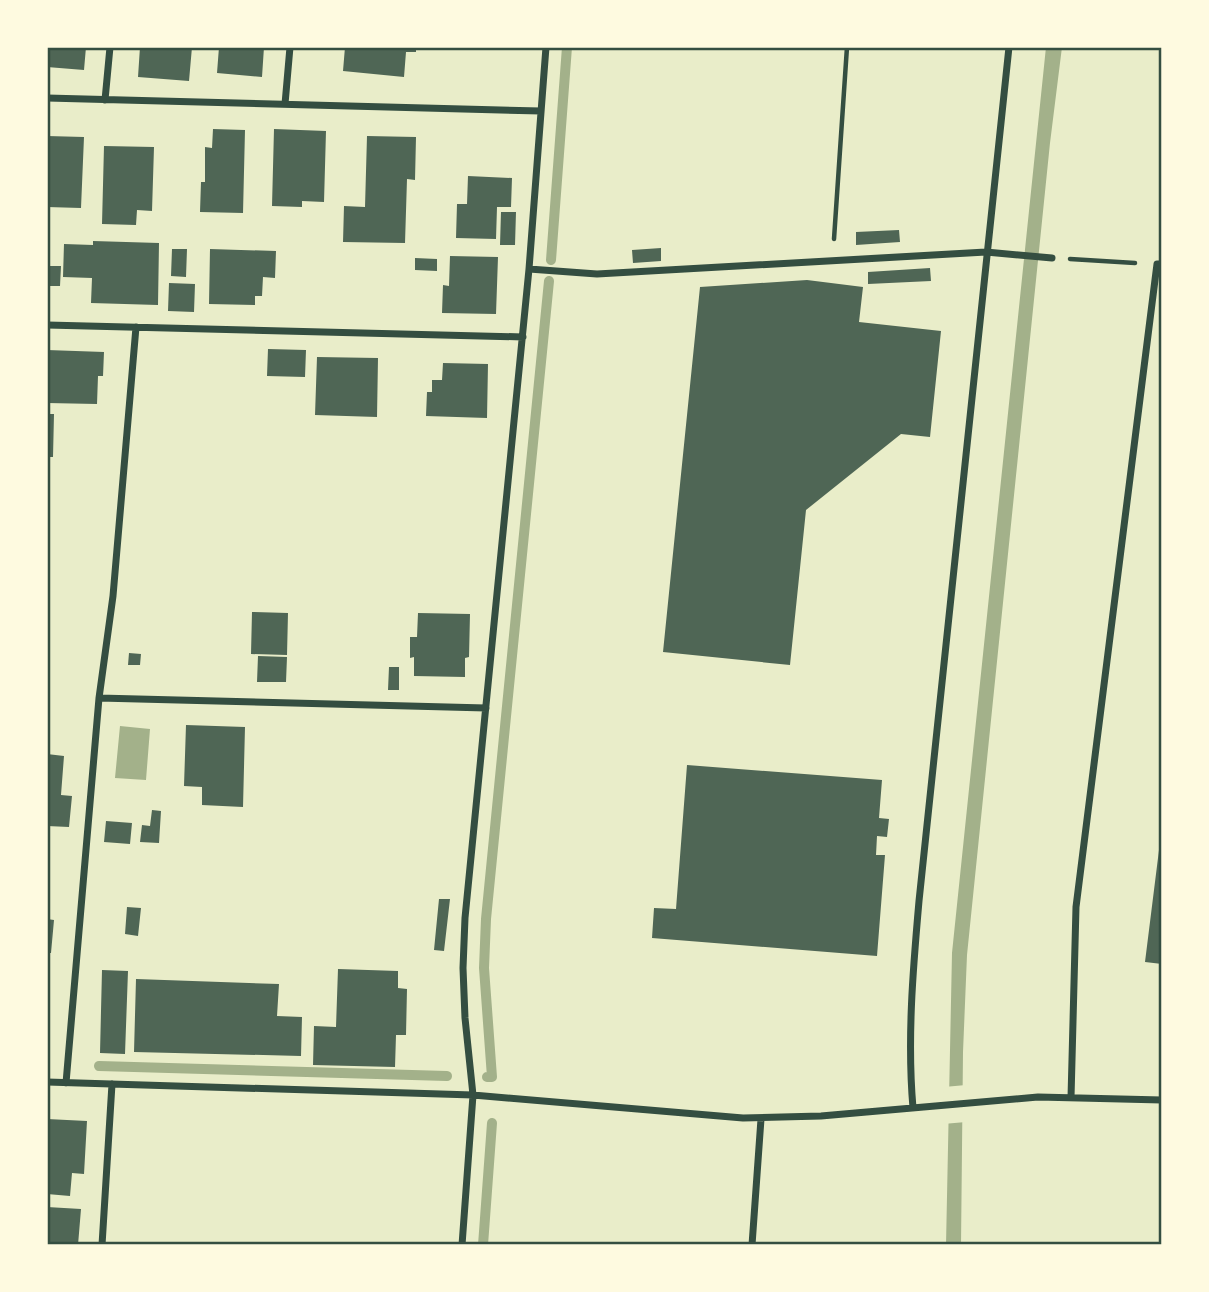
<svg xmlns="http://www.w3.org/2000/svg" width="1209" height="1292" viewBox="0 0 1209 1292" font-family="'IBM Plex Sans',sans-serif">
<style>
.water{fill:#a3b18a}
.pier{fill:#e9edc9}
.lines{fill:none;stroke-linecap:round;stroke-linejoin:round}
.stream{stroke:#a3b18a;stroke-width:10}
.building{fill:#4f6655}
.path{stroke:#344e41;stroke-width:4.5}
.minor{stroke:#344e41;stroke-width:7}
.neatline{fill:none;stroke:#344e41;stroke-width:2.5}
</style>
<rect width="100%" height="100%" fill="#e9edc9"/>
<path class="water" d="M 1046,47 L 1062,47 L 1050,143 L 967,955 L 963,1052 L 961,1245 L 946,1245 L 952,953 Z
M 120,726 L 150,729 L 146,780 L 115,778 Z"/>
<path class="pier" d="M 966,1085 L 966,1122 L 943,1124 L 944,1087 Z"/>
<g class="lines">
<path class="stream" d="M 551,260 L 567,47
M 99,1066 L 447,1076
M 487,1077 L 492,1077 L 484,968 L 486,919 L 549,281
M 483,1245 L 492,1123"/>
</g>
<path class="building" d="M 47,47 L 86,47 L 84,70 L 47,67 Z
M 140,47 L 192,47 L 189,81 L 138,77 Z
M 219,47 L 264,47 L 262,77 L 217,73 Z
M 345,47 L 416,47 L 416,52 L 406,52 L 404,77 L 343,71 Z
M 213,129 L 245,130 L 243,213 L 200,212 L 201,182 L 205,182 L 205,147 L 212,148 Z
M 274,129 L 326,131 L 324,202 L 302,201 L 302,207 L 272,206 Z
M 47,136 L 84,137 L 81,208 L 47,207 Z
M 367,136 L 416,137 L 415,180 L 407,179 L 405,243 L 343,242 L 344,206 L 365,207 Z
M 104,146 L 154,147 L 152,211 L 137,210 L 136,225 L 102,224 Z
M 468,176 L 512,178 L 511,207 L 497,207 L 496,239 L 456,238 L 457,204 L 467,204 Z
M 501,212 L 516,212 L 515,245 L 500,245 Z
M 899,230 L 900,242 L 856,245 L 856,232 Z
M 93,241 L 159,243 L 158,305 L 91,303 L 92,278 L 63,277 L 64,244 L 93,245 Z
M 661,248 L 661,261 L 633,263 L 632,250 Z
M 172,249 L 187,249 L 186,277 L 171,276 Z
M 210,249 L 276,251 L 275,278 L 263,277 L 262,296 L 255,296 L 255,305 L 209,304 Z
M 450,256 L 498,257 L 496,314 L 442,313 L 443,285 L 449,286 Z
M 415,258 L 437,259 L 437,271 L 415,270 Z
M 50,266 L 61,266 L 60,286 L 50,286 Z
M 930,268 L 931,281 L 868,284 L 868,272 Z
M 807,280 L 863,287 L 859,322 L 941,331 L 930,437 L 901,434 L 806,510 L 790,665 L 663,652 L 700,287 Z
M 169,283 L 195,284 L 194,312 L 168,311 Z
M 268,349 L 306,350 L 305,377 L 267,376 Z
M 47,350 L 104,352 L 103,376 L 98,376 L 97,404 L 47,403 Z
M 317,357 L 378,358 L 377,417 L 315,415 Z
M 443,363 L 488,364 L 487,418 L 426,416 L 427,392 L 432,392 L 432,380 L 442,380 Z
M 47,414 L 54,414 L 53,457 L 47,457 Z
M 252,612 L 288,613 L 287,655 L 251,654 Z
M 418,613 L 470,614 L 469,657 L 465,658 L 465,677 L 414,676 L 414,657 L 410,658 L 410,637 L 417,637 Z
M 129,653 L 141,654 L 140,665 L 128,665 Z
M 258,656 L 287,657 L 286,682 L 257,682 Z
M 389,667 L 399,667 L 399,690 L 388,690 Z
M 186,725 L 245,727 L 243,807 L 202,805 L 202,787 L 184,786 Z
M 47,754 L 64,756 L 61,795 L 72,796 L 69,827 L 47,826 Z
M 687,765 L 882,780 L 879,818 L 889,819 L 887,837 L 877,836 L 876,855 L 885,855 L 877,956 L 652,938 L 654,908 L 676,909 Z
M 152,810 L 161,811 L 159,843 L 140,842 L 142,825 L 150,826 Z
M 106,821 L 132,823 L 130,844 L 104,842 Z
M 1160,842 L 1162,843 L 1162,964 L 1145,962 Z
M 439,899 L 450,899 L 444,951 L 434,950 Z
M 127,907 L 141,908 L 138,936 L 125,934 Z
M 47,919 L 54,920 L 51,953 L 47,953 Z
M 338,969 L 398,971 L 398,988 L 407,989 L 406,1035 L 396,1035 L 395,1067 L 313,1065 L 314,1026 L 336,1027 Z
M 102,970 L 128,971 L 125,1054 L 100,1053 Z
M 136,979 L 279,984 L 277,1016 L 302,1017 L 301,1056 L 134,1052 Z
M 47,1119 L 87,1121 L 84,1174 L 72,1173 L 70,1196 L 47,1194 Z
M 47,1207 L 81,1209 L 78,1245 L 47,1245 Z"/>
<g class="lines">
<path class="path" d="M 834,239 L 847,47
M 1070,259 L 1135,263"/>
<path class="minor" d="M 47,98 L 541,111
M 105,100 L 110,47
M 285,104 L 290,47
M 529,269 L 597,274 L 986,252 L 1052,258
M 47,325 L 523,337
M 99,698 L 486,708
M 47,1082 L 473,1095 L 743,1118 L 821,1116 L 1038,1097 L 1162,1100
M 66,1083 L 99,698 L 113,596 L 136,327
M 1071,1098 L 1076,907 L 1157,264 L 1162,264
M 913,1108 C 907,1039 913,969 919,901 L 1009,47
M 102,1245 L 112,1084
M 462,1245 L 473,1095 L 465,1018 L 463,968 L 465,918 L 529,269 L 546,47
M 752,1245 L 761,1119"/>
</g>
<rect width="1209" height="1292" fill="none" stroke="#fefae0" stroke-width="98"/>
<rect x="49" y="49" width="1111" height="1194" class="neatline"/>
</svg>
